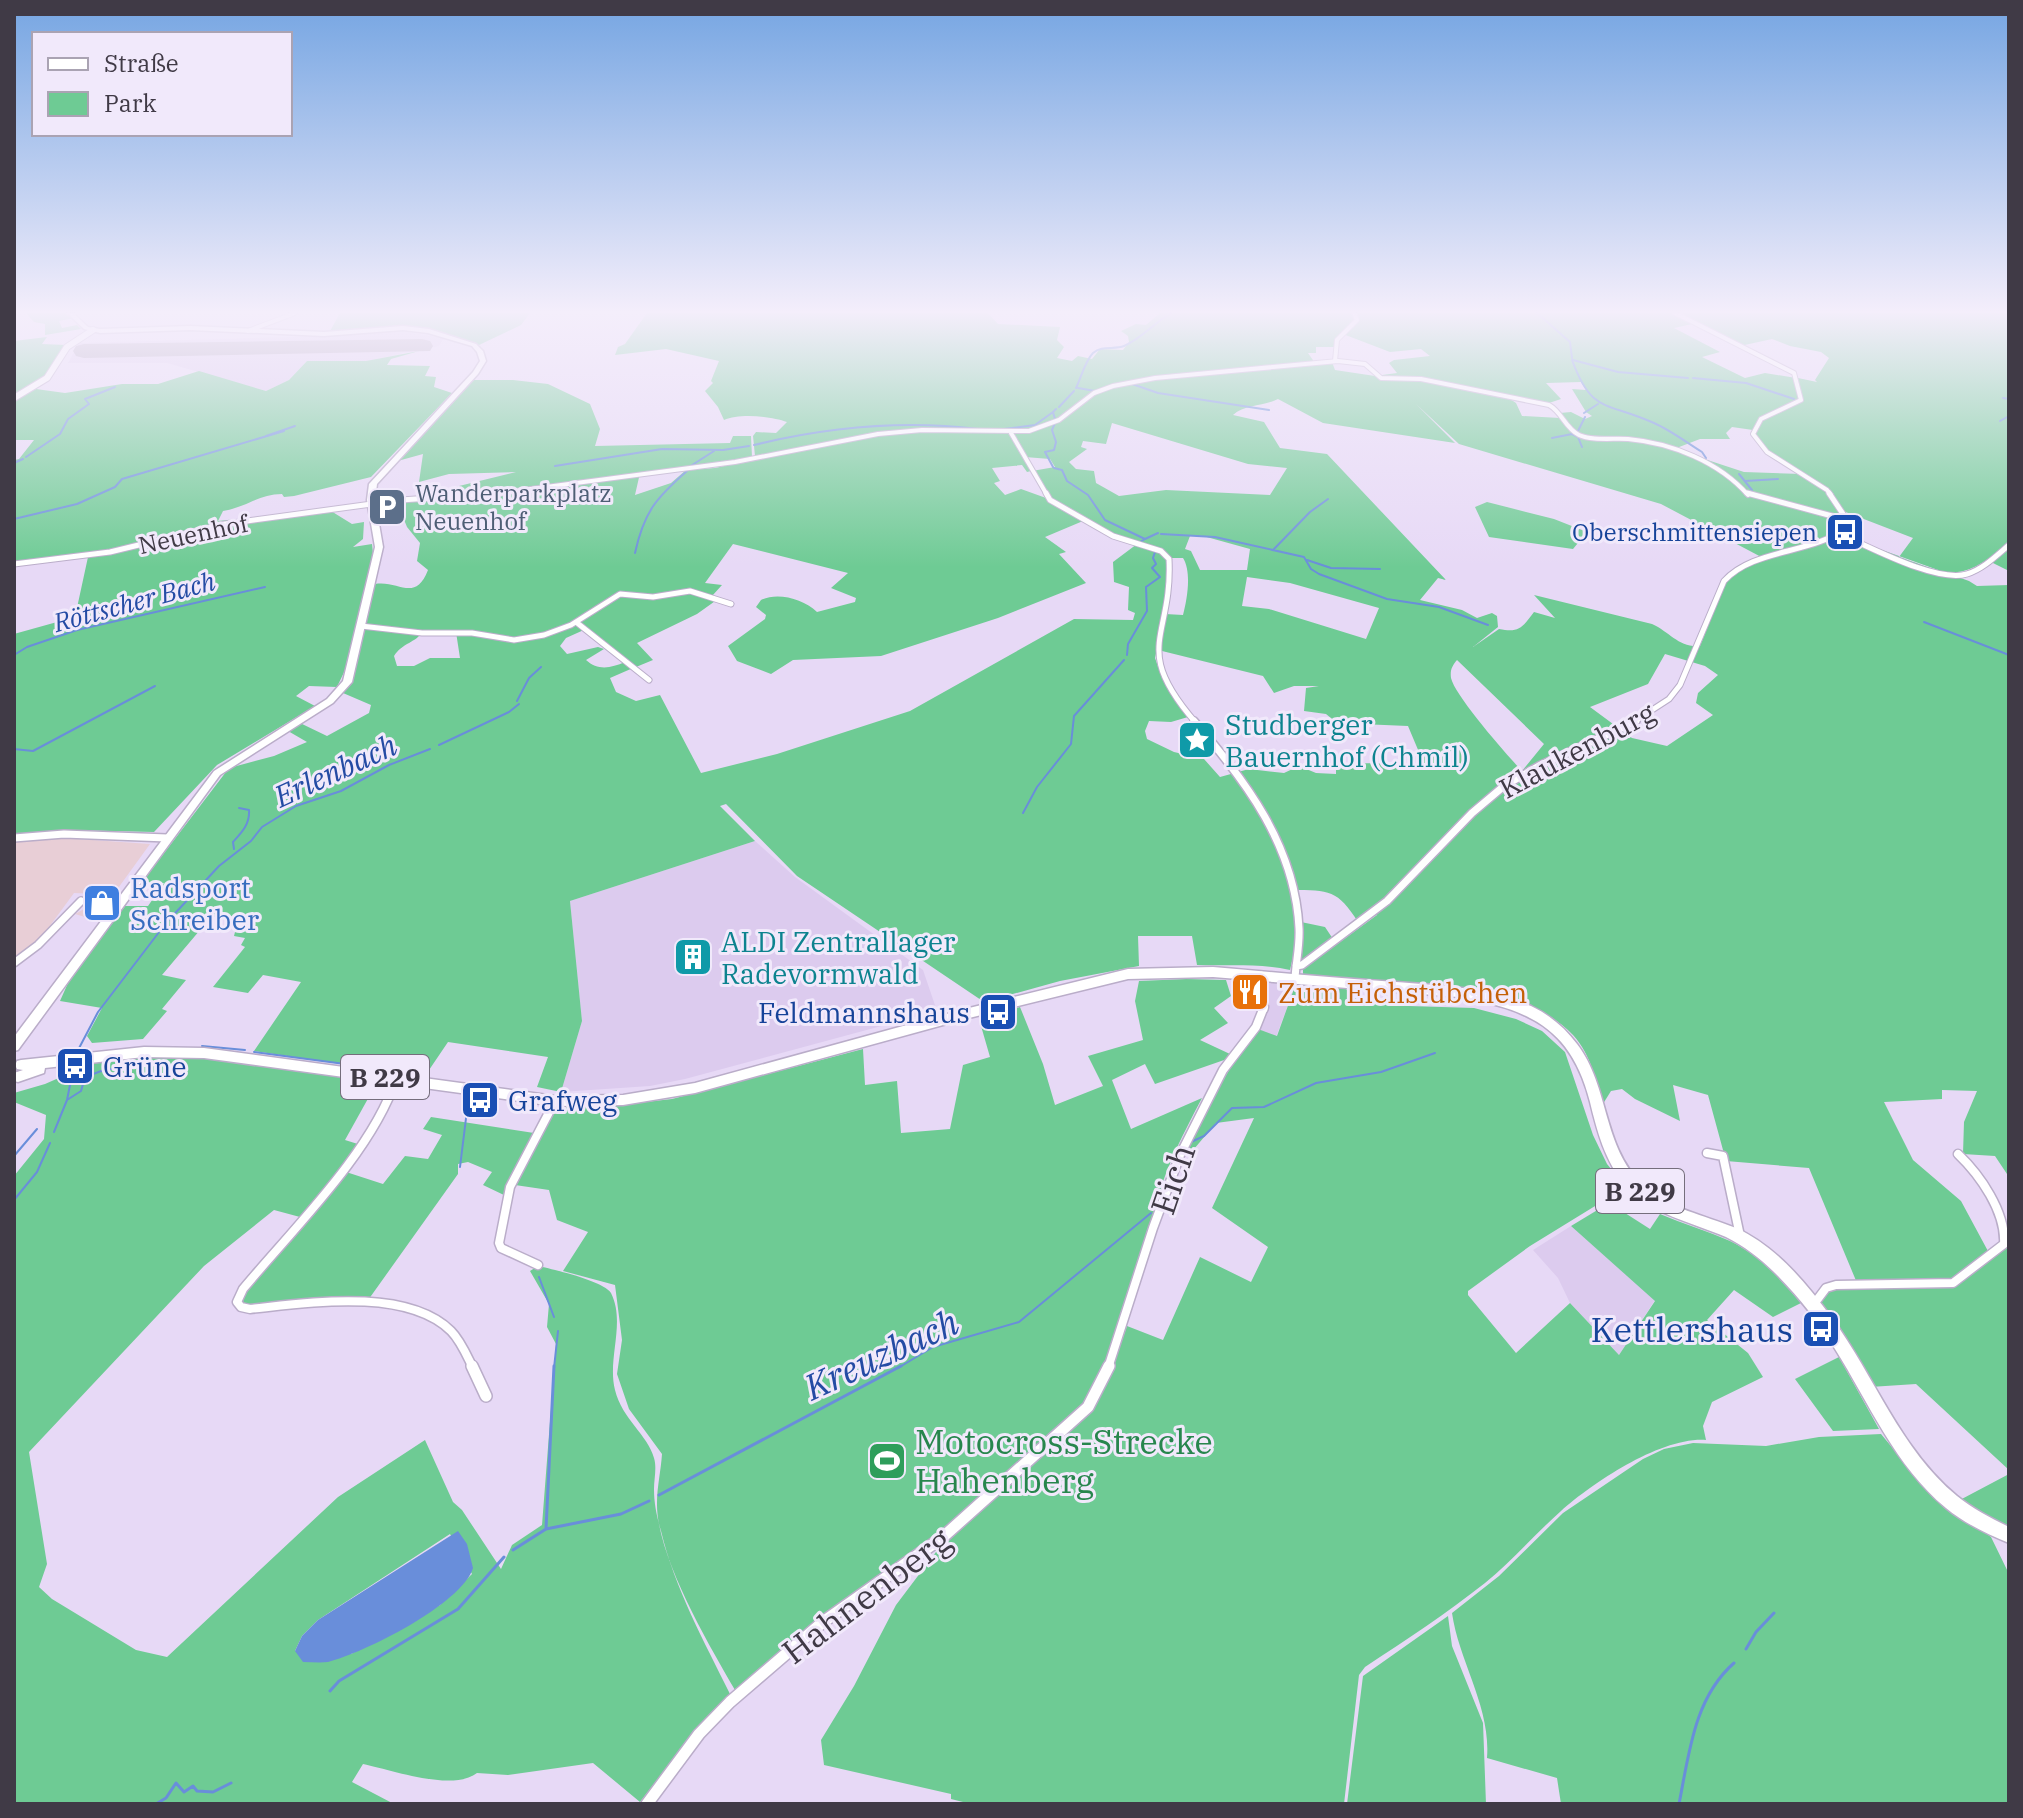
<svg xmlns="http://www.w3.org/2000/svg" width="2023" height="1818" viewBox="0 0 2023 1818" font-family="'IBM Plex Serif',serif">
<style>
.built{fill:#dccbee}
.industrial{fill:#e8ced6}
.green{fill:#6ecb94;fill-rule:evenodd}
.water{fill:#698eda}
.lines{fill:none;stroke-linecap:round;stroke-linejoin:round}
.stream-far1{stroke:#698eda;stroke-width:2}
.stream{stroke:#698eda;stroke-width:3}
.runway{fill:#a69bb2;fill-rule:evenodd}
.street-far4-casing{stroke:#baadc9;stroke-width:6}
.street-far3-casing{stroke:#baadc9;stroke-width:7}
.street-far2-casing{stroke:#baadc9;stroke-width:10}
.street-far1-casing{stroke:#baadc9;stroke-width:11}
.street-casing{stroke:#baadc9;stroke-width:14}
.secondary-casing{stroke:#baadc9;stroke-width:8}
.primary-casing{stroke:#baadc9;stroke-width:3}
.street-far4{stroke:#fff;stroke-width:4}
.street-far3{stroke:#fff;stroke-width:5}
.street-far2{stroke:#fff;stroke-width:7}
.street-far1{stroke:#fff;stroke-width:8}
.street{stroke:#fff;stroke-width:11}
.secondary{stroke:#fff;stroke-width:6}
.primary{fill:#fff;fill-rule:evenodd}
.labels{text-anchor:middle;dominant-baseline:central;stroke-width:6;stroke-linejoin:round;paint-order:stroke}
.far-service-label{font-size:24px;fill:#4e5e75;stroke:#f1e9fb;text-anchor:start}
.far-transit-label{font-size:24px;fill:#164399;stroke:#f1e9fb;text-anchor:end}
.far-street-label{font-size:24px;fill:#403a46;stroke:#f1e9fb}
.far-water-label{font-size:26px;font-style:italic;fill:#244ba4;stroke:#f1e9fb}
.shield{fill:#f1e9fb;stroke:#756e7c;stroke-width:2}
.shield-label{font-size:26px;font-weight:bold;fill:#403a46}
.culture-label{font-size:28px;fill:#0d838f;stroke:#f1e9fb;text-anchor:start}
.street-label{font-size:28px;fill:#403a46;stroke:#f1e9fb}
.shop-label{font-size:28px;fill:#366cbe;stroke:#f1e9fb;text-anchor:start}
.food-label{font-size:28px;fill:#c56008;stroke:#f1e9fb;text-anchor:start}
.transit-label{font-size:28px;fill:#164399;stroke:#f1e9fb;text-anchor:start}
.water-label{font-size:30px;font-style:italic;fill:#244ba4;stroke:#f1e9fb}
.near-street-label{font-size:34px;fill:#403a46;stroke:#f1e9fb}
.near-transit-label{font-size:34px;fill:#164399;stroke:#f1e9fb;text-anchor:end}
.near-leisure-label{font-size:34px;fill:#27864d;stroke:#f1e9fb;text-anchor:start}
.near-water-label{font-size:36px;font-style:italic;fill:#244ba4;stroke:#f1e9fb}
</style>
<rect width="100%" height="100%" fill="#e7d9f6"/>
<path class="built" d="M 393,330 L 444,338 L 439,346 L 366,361 L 307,361 L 289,380 L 266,391 L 167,363 L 68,363 L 79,343 L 327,336 Z
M 755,841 L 795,877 L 923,970 L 937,1011 L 685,1079 L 650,1086 L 561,1092 L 582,1021 L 570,901 Z
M 1264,980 L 1295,986 L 1276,1037 L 1258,1029 L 1266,1012 Z
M 1571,1226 L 1655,1300 L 1619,1355 L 1570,1303 L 1558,1278 L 1533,1250 Z"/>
<path class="industrial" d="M 50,837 L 150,844 L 95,920 L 75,914 L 91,905 L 98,894 L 74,893 L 41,938 L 14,959 L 14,841 Z"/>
<path class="green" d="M 14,313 L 68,313 L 74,318 L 59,321 L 62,328 L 77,325 L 81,329 L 45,335 L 45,324 L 34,322 L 26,313 Z
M 340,313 L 530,313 L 521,325 L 479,345 C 426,324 385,330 329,333 Z
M 647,313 L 988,313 L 998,324 L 1060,327 L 1057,340 L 1064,347 L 1057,358 L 1072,361 L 1078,356 L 1092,359 L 1100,349 L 1123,350 L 1129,342 L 1128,336 L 1121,331 L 1136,324 L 1146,325 L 1160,313 L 2009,313 L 2009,571 L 1989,561 L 2001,551 C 1954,583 1950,574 1899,557 L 1913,538 L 1843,511 L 1828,490 L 1820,485 L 1847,519 L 1846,528 L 1832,538 L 1840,535 L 1969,581 L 1977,586 L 2009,585 L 2009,1177 L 1995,1156 L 1963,1154 L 1964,1122 L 1977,1091 L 1942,1090 L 1942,1099 L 1884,1102 L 1913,1160 L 1961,1201 L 1989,1253 L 1957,1279 L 1946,1283 L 1857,1283 L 1809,1168 L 1726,1161 L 1708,1095 L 1673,1085 L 1680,1121 L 1635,1099 L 1622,1089 L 1611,1091 L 1601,1107 C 1597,1081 1591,1055 1573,1035 C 1519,977 1377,984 1303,974 L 1303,969 L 1377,915 L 1371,913 L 1358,922 C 1338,890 1329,890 1292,890 L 1298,935 L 1290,970 C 1259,963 1229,966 1197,965 L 1192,936 L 1138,936 L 1139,966 L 1060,981 L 984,1002 L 797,876 L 726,804 L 720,806 L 755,841 L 570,901 L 582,1021 L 561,1092 L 537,1087 L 548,1057 L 448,1042 L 427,1073 L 394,1072 L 254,1051 L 301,982 L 263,975 L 248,993 L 213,987 L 245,947 L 241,945 L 245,938 L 234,936 L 239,916 L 211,917 L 162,975 L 186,980 L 162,1009 L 167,1011 L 143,1039 L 92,1043 L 87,1036 L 102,1008 L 60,1001 L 68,983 L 125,906 L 148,906 L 164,883 L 142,882 L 229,768 L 274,756 L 307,742 L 288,731 L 300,723 L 327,736 L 369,713 L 371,705 L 343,693 L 353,678 L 375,584 C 399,580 415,603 428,570 L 417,561 L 420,543 L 407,527 L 397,502 L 438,500 L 440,494 L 459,486 L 516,472 L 449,474 L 419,482 L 423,454 L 394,462 L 470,380 L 513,380 L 548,384 L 590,404 L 600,429 L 595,446 L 730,443 L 733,436 L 751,436 L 752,457 L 640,473 L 635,495 L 671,483 L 686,470 L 715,468 L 765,457 L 755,456 L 753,436 L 756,432 L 776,433 L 787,422 C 771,416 739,413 724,420 L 718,407 L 705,391 L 713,383 L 711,381 L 719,361 L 666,349 L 615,355 L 618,347 L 625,344 ZM 1692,324 L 1740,346 L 1772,339 L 1790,346 L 1821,352 L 1829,358 L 1815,380 L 1817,382 L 1798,378 L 1801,400 L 1796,378 L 1765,373 L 1745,378 L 1702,357 L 1720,352 L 1674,328 ZM 1343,334 L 1390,352 L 1421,349 L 1430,356 L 1394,360 L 1389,363 L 1397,373 L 1375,376 L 1335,370 L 1332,362 L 1315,363 L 1308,353 L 1316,353 L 1316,347 L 1335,347 L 1336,340 ZM 1581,382 L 1586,390 L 1572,389 L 1586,412 L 1592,416 L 1585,419 L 1571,412 L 1560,413 L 1564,423 L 1560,418 L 1522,416 L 1516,403 L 1504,395 L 1546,404 L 1561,399 L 1546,383 ZM 1278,399 L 1323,423 L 1455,443 L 1416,404 L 1459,444 L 1661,504 L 1765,559 L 1739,565 L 1730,572 L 1700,646 C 1679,648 1670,632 1652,624 L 1534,595 L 1555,618 L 1534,612 C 1522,628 1519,633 1499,629 L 1473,647 L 1498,627 L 1497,616 L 1492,613 L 1477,618 L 1462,610 L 1420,600 L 1438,578 L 1446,580 L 1327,454 L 1280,448 L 1264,422 L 1233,415 C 1245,404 1263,407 1278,399 ZM 1112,423 L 1248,464 L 1287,468 L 1270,495 L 1166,490 L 1119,496 L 1096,483 L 1094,471 L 1076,469 L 1069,462 L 1087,449 L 1081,447 L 1083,441 L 1106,444 ZM 1732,427 L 1753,430 C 1758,452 1784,463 1802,474 L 1744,472 L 1674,449 L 1700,439 L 1730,439 L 1726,433 ZM 1010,433 L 1025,457 L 1050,459 L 1055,467 L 1032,471 L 1047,496 L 1059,505 L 1105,531 L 1137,544 L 1113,562 L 1114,582 L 1129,587 L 1128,610 L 1135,613 L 1133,620 L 1074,619 L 910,711 L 777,754 L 701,773 L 660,695 L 636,701 L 616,692 L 610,678 L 633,668 L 625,662 C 611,668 598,671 586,660 L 604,649 L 598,647 L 567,654 L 560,646 L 566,638 L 586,629 L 574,624 L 590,612 L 580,623 L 632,664 L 636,667 L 653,660 L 637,643 L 697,614 L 718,599 L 707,596 L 712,596 L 722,585 L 705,583 L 733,544 L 848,573 L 831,588 L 856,598 L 855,602 L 817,612 C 803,599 778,592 761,600 L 756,607 L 766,615 L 765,619 L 728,646 L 737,661 L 771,674 L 793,660 L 881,656 L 998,618 L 1086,583 L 1059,554 L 1066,552 L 1045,537 L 1083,521 L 1046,498 L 1021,489 L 1005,495 L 994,483 L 1000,481 L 992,468 L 1022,465 L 1027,472 L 1031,471 ZM 1190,536 L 1203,536 L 1250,549 L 1247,570 L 1200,570 L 1191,551 L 1185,549 ZM 1168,558 L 1183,558 C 1192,572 1187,600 1183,615 L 1165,614 L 1158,650 L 1263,676 L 1274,693 L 1294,686 L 1319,686 L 1306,688 L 1304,711 L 1326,714 L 1337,723 L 1408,726 L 1424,764 C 1396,766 1361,759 1336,768 L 1336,774 L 1316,773 L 1299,766 L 1284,773 L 1249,769 L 1220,777 L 1204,759 L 1174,752 L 1147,739 L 1145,731 L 1149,721 L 1171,722 L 1188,717 L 1162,678 L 1155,658 L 1162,626 ZM 1247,577 L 1290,583 L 1379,608 L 1366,639 L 1269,609 L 1242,606 ZM 422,632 L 456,632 L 460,658 L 430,658 L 414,666 L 397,666 L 394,656 C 402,643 417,642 422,632 ZM 1665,654 L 1705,666 L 1718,675 L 1698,693 L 1696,703 L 1713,715 L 1667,746 L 1632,738 L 1590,707 L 1648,684 ZM 1457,660 L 1544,744 L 1522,771 C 1507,755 1455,696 1451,678 C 1450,670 1452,666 1457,660 Z
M 47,337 L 42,344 L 66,345 L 50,374 L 14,397 L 14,341 Z
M 419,351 L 391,359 L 387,365 L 430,366 L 425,376 L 436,377 L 434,387 L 452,393 L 371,477 L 294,496 L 284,497 L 282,494 C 259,494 247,507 223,511 L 218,521 L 237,519 L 236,523 L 331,511 L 352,524 L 364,522 L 363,539 L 353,547 L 372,544 L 373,553 L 346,668 L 337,687 L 309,686 L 296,696 L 315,706 L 217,765 L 154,832 L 66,830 L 14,835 L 14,634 L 75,617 L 88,557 L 96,554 L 14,563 L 14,460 L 19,459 L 34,440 L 14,440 L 14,399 L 36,389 L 65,393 L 122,384 L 158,384 L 199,371 L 266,391 L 289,380 L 307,361 L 366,361 Z
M 1487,502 L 1554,519 L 1587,532 L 1573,549 L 1489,537 L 1475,507 Z
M 1301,922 L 1325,927 L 1333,939 L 1302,963 L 1299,962 Z
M 1186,979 L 1226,980 L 1231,996 L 1214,1008 L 1228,1023 L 1200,1040 L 1230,1054 L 1227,1059 L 1155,1084 L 1145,1064 L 1112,1080 L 1131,1129 L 1202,1098 C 1181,1138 1159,1180 1152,1224 L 1104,1374 L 1084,1404 L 943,1531 L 829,1612 L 735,1690 C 709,1645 656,1555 657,1503 C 657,1487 661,1470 662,1454 L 629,1409 L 617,1374 L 622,1340 L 615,1285 L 563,1271 L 588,1232 L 557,1220 L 549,1190 L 515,1185 L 557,1106 L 610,1106 L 672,1099 L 863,1049 L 865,1085 L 897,1081 L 901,1133 L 950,1129 L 963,1065 L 990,1057 L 979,1019 L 1020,1007 L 1043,1064 L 1055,1105 L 1103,1086 L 1088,1056 L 1143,1040 L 1135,1001 L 1139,981 Z
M 1295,986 L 1344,988 L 1363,999 L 1409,1006 L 1474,1008 L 1516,1019 L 1542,1031 L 1565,1052 L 1593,1135 L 1607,1164 L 1626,1187 L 1530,1246 L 1468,1291 L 1468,1295 L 1516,1353 L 1570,1303 L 1619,1355 L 1655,1301 L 1571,1226 L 1609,1203 L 1622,1214 L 1625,1213 L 1650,1229 L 1660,1214 C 1683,1224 1708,1231 1730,1241 C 1759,1255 1781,1279 1801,1303 L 1773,1317 L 1734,1290 L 1707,1320 L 1748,1353 L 1763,1377 L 1712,1402 L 1703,1426 L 1706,1440 C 1661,1437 1594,1482 1561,1511 C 1535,1534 1512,1561 1485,1583 C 1447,1613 1406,1640 1365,1667 L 1359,1675 L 1344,1804 L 971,1804 L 951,1799 L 951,1794 L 824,1765 L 821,1740 L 854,1686 L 896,1605 L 942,1544 L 1091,1410 L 1106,1386 L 1127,1326 L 1163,1340 L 1200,1257 L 1251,1282 L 1268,1247 L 1212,1208 L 1254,1118 L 1216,1123 L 1194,1149 L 1183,1150 L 1236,1058 L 1258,1029 L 1277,1036 Z
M 139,1055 L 212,1058 L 390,1082 L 387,1087 L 375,1086 L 345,1140 L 361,1145 L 300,1217 L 274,1210 L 204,1266 L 29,1452 L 47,1564 L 39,1587 L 52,1599 L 136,1650 L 167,1657 L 338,1497 L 425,1440 L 453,1502 L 462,1510 L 501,1569 L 512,1545 L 542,1525 L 556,1344 L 547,1327 L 549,1304 L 530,1271 L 538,1266 C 552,1269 604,1281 611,1293 C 626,1323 607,1359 615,1390 C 622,1419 648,1435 654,1458 C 657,1468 654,1479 654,1489 C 654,1504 657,1517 661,1531 C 675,1589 704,1641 730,1694 L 695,1732 L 640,1802 L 593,1763 L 508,1775 L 477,1773 C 453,1792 392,1770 363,1764 L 352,1782 L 394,1804 L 14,1804 L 14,1176 L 44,1139 L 46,1115 L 14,1102 L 14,1093 L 45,1084 L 77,1070 L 85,1063 ZM 450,1534 L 472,1574 L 440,1605 L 351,1654 L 295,1651 L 302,1636 L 318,1620 Z
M 431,1117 L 534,1133 L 506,1196 L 483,1185 L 492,1172 L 468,1162 L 458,1164 L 458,1174 L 366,1303 L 246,1306 L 241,1303 L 246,1290 L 343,1171 L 383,1184 L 405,1156 L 428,1159 L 442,1135 L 423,1129 Z
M 2009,1243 L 2009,1470 L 1916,1384 L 1870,1387 L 1815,1305 L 1827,1289 L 1961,1282 Z
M 1839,1357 L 1879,1429 L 1833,1431 L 1795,1379 Z
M 1881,1434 L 1928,1491 L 1991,1537 L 2009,1574 L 2009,1804 L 1561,1804 L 1557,1778 L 1487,1758 C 1491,1707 1459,1662 1452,1613 L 1499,1576 L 1563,1513 L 1643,1459 L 1664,1449 L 1693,1443 L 1766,1446 L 1819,1437 Z
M 2009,1474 L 2009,1530 L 1958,1501 Z
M 1448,1616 L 1452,1646 L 1483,1723 L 1486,1804 L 1347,1804 L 1363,1676 Z"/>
<path class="water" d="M 458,1531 L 467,1544 L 473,1568 C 462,1604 364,1653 328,1662 C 320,1663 311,1662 303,1662 L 295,1651 L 302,1636 L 318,1620 Z"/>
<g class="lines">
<path class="stream-far1" d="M 1537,313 L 1570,342 L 1572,358
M 1572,360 C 1592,414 1605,401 1654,423 C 1670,430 1686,442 1702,452 L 1706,458
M 1573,360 L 1618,372 L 1688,378
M 1693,378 L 1746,383 L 1794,399
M 1132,384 L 1158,393 L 1269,410
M 1076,388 C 1081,378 1085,361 1093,353 C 1102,345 1114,350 1124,346 C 1141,339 1154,323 1171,313
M 1078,388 L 1095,391
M 2003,398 L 2009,399
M 1059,407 L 1074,391
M 1584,413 L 1598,404
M 1055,419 L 1053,412 L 1056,409
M 2000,421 L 2009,416
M 1004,429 L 1035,425 L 1053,412
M 1578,431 L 1585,417
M 266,436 L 295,426
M 1552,438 L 1572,434 L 1578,437 L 1582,447
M 754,445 C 828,427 903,420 978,429
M 26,457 L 60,434 L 68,419 L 89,404 L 85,399 L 115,387
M 14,463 L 23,459
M 555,466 L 662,449 L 723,450 L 749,446
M 689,467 L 714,451
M 1053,467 L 1045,452 L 1054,450 L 1056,442 L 1052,430 L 1055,423
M 1054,468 L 1062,470 L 1067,481 L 1088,495 L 1105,520 L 1145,539 L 1140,542
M 1739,474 L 1752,490
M 1745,481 L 1778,479
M 14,519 L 77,504 L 115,487 L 122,479 L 284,431
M 1161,534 L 1215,537 L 1304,557 L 1311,569 L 1319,574 L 1387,599 L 1439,607 L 1488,625
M 1145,539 L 1158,533
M 1274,549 L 1310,512 L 1328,499
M 635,553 C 644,512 656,498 687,471
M 1307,560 L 1331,568 L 1380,569
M 1924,622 L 2009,655
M 14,655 L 27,647 L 77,630 L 265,587
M 1127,655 L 1128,644 L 1147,611 L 1146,587 L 1160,577 L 1152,568 L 1156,564 L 1153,558 L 1155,552
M 517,701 L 529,678 L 541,667
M 439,745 L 509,712 L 519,704
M 14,749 L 33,751 L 155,686
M 1023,813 L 1037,787 L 1071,744 L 1074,716 L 1124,660
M 234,849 L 233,842 C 242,832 250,824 249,810 L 239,808
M 202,1046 L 245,1050
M 77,1052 L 98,1012 L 166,923 L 219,866 L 251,841 L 262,827 L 296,806 L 341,791 L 389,765 L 430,749
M 254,1052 L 383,1069
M 67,1100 L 81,1091 L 85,1077 L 104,1070 L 165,1061
M 54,1132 L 67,1100 L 73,1070
M 1191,1142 L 1204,1136 L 1232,1108 L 1264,1107 L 1316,1083 L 1381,1072 L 1435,1053
M 14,1156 L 37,1129
M 460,1167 L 468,1102
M 14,1200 L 37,1172 L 50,1143
M 539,1277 L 554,1317
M 554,1368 L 558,1331
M 898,1368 L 933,1347 L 1019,1322 L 1151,1213"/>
<path class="stream" d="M 659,1495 L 901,1366
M 546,1529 L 554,1366
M 513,1550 L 546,1529 L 621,1514 L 649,1501
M 1746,1649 L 1756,1632 L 1774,1613
M 330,1691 L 339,1681 L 458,1609 L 504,1557
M 156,1804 L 166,1798 L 176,1783 L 184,1792 L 193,1786 L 197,1791 L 213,1792 L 231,1783
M 1679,1804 C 1689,1754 1694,1698 1734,1663"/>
<path class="runway" d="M 422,339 L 430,341 L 433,346 L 430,351 L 84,358 L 76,356 L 73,351 L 76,346 L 84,344 Z"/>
<g class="street-far4-casing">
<path id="street-far4" d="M 1675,313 L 1794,373 L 1801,400 L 1761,419 L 1753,434 L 1767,452 L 1827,490 L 1831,495
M 248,331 L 295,313
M 1335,361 L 1337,340 L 1357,320 L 1354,313
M 1011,433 L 1047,495
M 486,495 L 735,462 L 878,434 L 922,430 L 1029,431 L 1059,420 L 1094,393 L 1113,386 L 1155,378 L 1338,361 L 1365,364 L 1381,378 L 1421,379 L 1549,405 C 1562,412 1565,428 1579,435 C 1591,441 1614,438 1628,439 C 1672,443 1719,462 1748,495"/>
</g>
<g class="street-far3-casing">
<path id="street-far3" d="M 1046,493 L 1050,500 L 1113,536 L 1161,551 L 1169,559 C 1173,639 1130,647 1196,723
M 1747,493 L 1847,520
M 1829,493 L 1847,520
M 1840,534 C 1870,547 1936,583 1967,574 C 1983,569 1996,556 2009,545
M 14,564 L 110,552 L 225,524 L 401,500 L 502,493
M 576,622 L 649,680
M 361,626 L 422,633 L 472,633 L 514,640 L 544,635 L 571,625 L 620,594 L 653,597 L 690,591 L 731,604
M 1632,723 L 1669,699 L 1680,685 L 1724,581 C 1754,548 1811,555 1848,527 L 1847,520"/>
</g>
<g class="street-far2-casing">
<path id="street-far2" d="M 1194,721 C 1246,781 1295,846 1299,928 C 1300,945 1296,961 1295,978
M 14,838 L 64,834 L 167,838
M 14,963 L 38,945 L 81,901
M 1296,966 L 1302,965 L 1387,901 L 1472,813 L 1504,786 L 1539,766 L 1636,721
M 1261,975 L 1264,1009"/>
</g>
<g class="street-far1-casing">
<path id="street-far1" d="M 396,1079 C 372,1152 293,1229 243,1289 L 237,1302 L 241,1307 L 250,1309 C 307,1303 406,1287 451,1331 C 461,1341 467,1356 473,1368
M 1707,1153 L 1723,1156 L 1740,1236
M 538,1265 L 501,1248 L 499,1243 L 510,1187 L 555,1101
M 1814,1304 L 1826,1288 L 1836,1285 L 1953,1283 L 2004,1244 C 2006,1212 1980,1175 1958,1154
M 1108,1368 L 1153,1228 L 1180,1155 L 1223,1070 L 1256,1027 L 1264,1007"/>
</g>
<g class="street-casing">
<path id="street" d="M 472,1366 L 486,1396
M 647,1804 L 699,1734 L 730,1702 L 823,1622 L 943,1537 L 1088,1407 L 1109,1366"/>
</g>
<g class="secondary-casing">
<path id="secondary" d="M 14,398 L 47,378 L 67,347 L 93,330"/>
</g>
<g class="primary-casing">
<path id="primary" d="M 67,313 L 73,313 L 88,327 L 100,329 L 190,326 L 324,332 L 403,326 L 429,329 L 476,344 L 483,351 L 486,361 L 478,374 L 377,484 L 375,500 L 383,547 L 352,682 L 333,703 L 220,775 L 18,1050 L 14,1051 L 14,1037 L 214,771 L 327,699 L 343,681 L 375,547 L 367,500 L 369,484 L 473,372 L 480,361 L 477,352 L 472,346 L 428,333 L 403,330 L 324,336 L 190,330 L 100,333 L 84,329 Z
M 1213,967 C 1269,972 1326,977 1382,981 C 1432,985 1484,986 1531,1006 C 1550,1015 1565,1028 1577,1044 C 1610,1087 1602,1147 1643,1185 C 1669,1209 1704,1215 1736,1228 C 1776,1246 1807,1284 1832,1318 C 1875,1377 1900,1449 1957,1496 C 1973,1509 1991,1518 2009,1527 L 2009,1543 C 1987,1534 1964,1523 1946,1508 C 1895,1466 1869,1403 1835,1349 C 1818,1321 1798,1296 1775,1273 C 1761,1259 1744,1246 1726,1237 C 1691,1222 1652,1215 1625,1185 C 1605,1161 1597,1131 1590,1102 C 1571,1027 1528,1009 1458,997 L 1213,977 L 1128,979 L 965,1019 L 695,1093 L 623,1105 L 555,1106 L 204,1058 L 144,1057 L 45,1068 L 44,1073 L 18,1082 L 14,1081 L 14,1073 L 23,1070 L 17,1069 L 15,1065 L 17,1061 L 21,1060 L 144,1047 L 204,1048 L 555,1096 L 623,1095 L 695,1083 L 965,1009 L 1128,969 Z"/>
</g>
<use href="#street-far4" class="street-far4"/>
<use href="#street-far3" class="street-far3"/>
<use href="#street-far2" class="street-far2"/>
<use href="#street-far1" class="street-far1"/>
<use href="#street" class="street"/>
<use href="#secondary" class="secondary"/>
<use href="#primary" class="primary"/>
</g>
<linearGradient id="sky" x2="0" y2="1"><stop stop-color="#75a5e2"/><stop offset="0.55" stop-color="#f4eefb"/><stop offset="1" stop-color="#f4eefb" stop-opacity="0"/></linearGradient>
<rect width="2023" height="567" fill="url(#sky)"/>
<defs>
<g id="parking-square" transform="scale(2)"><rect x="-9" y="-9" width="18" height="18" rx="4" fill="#5c6f8a" stroke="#f1e9fb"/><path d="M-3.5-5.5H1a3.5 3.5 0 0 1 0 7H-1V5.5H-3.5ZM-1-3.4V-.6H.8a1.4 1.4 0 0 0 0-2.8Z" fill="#fff"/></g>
<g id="bus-square" transform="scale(2)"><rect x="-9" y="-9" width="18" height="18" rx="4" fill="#1a4fb4" stroke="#f1e9fb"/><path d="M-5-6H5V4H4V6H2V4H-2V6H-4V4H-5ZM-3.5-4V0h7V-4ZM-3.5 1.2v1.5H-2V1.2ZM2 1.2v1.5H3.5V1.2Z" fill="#fff"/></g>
<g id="sight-square" transform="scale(2)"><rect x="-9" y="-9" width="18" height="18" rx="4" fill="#0f9aa8" stroke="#f1e9fb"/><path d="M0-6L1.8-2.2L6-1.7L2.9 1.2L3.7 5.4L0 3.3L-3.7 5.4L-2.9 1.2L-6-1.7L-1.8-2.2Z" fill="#fff"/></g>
<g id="shop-square" transform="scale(2)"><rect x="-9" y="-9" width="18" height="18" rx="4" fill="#3f7fe0" stroke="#f1e9fb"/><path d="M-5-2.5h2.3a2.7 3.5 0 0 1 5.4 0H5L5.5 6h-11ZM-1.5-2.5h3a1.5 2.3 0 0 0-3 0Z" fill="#fff"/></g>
<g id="building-square" transform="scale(2)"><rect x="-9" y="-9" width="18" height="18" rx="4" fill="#0f9aa8" stroke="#f1e9fb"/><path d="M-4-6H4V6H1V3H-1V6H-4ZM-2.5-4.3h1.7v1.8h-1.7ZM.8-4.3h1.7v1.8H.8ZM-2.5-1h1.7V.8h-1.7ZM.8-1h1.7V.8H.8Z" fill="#fff"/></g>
<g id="restaurant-square" transform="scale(2)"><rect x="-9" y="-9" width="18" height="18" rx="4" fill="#e8710a" stroke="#f1e9fb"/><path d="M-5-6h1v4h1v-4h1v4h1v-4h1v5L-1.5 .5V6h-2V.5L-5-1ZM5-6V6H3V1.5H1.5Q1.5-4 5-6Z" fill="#fff"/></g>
<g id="stadium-square" transform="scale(2)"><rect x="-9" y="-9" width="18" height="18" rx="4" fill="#2e9e5b" stroke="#f1e9fb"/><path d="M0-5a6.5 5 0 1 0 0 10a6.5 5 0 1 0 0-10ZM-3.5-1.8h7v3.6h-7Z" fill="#fff"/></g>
</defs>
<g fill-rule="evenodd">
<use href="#parking-square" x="387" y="507"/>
<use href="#bus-square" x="1845" y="532"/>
<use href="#sight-square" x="1197" y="740"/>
<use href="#shop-square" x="102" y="903"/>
<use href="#building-square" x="693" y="957"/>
<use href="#restaurant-square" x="1250" y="992"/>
<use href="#bus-square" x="998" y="1012"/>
<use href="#bus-square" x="75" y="1066"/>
<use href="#bus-square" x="480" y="1100"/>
<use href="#bus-square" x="1821" y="1329"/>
<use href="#stadium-square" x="887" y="1461"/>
</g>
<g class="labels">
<g class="far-service-label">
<text x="415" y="493">Wanderparkplatz<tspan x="415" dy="28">Neuenhof</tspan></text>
</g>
<g class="far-transit-label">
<text x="1817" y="532">Oberschmittensiepen</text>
</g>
<g class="far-street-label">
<text transform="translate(193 534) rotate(-12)">Neuenhof</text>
</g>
<g class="far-water-label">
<text transform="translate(134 601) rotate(-15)">Röttscher Bach</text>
</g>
<g class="shield">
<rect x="341" y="1055" width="88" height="44" rx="6"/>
<rect x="1596" y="1169" width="88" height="44" rx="6"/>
</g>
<g class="shield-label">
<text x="385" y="1077">B 229</text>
<text x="1640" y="1191">B 229</text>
</g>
<g class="culture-label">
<text x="1225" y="724">Studberger<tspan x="1225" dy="32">Bauernhof (Chmil)</tspan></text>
<text x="721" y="941">ALDI Zentrallager<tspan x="721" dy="32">Radevormwald</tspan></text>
</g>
<g class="street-label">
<text transform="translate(1577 750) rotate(-28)">Klaukenburg</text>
</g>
<g class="shop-label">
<text x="130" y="887">Radsport<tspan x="130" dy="32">Schreiber</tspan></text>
</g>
<g class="food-label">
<text x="1278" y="992">Zum Eichstübchen</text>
</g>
<g class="transit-label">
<text x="970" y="1012" text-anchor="end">Feldmannshaus</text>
<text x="103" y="1066">Grüne</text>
<text x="508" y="1100">Grafweg</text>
</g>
<g class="water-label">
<text transform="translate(335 770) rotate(-25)">Erlenbach</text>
</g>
<g class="near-street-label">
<text transform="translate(1172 1179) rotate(-71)">Eich</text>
<text transform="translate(866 1595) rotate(-37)">Hahnenberg</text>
</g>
<g class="near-transit-label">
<text x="1793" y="1329">Kettlershaus</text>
</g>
<g class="near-leisure-label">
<text x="915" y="1441">Motocross-Strecke<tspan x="915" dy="39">Hahenberg</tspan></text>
</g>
<g class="near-water-label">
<text transform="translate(881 1354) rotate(-25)">Kreuzbach</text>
</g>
</g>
<rect width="2023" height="1818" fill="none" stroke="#403a46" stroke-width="32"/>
<rect x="32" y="32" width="260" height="104" fill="#f1e9fb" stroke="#aaa3b3" stroke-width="2"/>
<rect x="48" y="58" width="40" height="12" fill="#ffffff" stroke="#aaa3b3" stroke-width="2"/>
<text x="104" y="72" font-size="24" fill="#403a46">Straße</text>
<rect x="48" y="92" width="40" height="24" fill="#6ecb94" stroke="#aaa3b3" stroke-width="2"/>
<text x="104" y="112" font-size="24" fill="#403a46">Park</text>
</svg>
